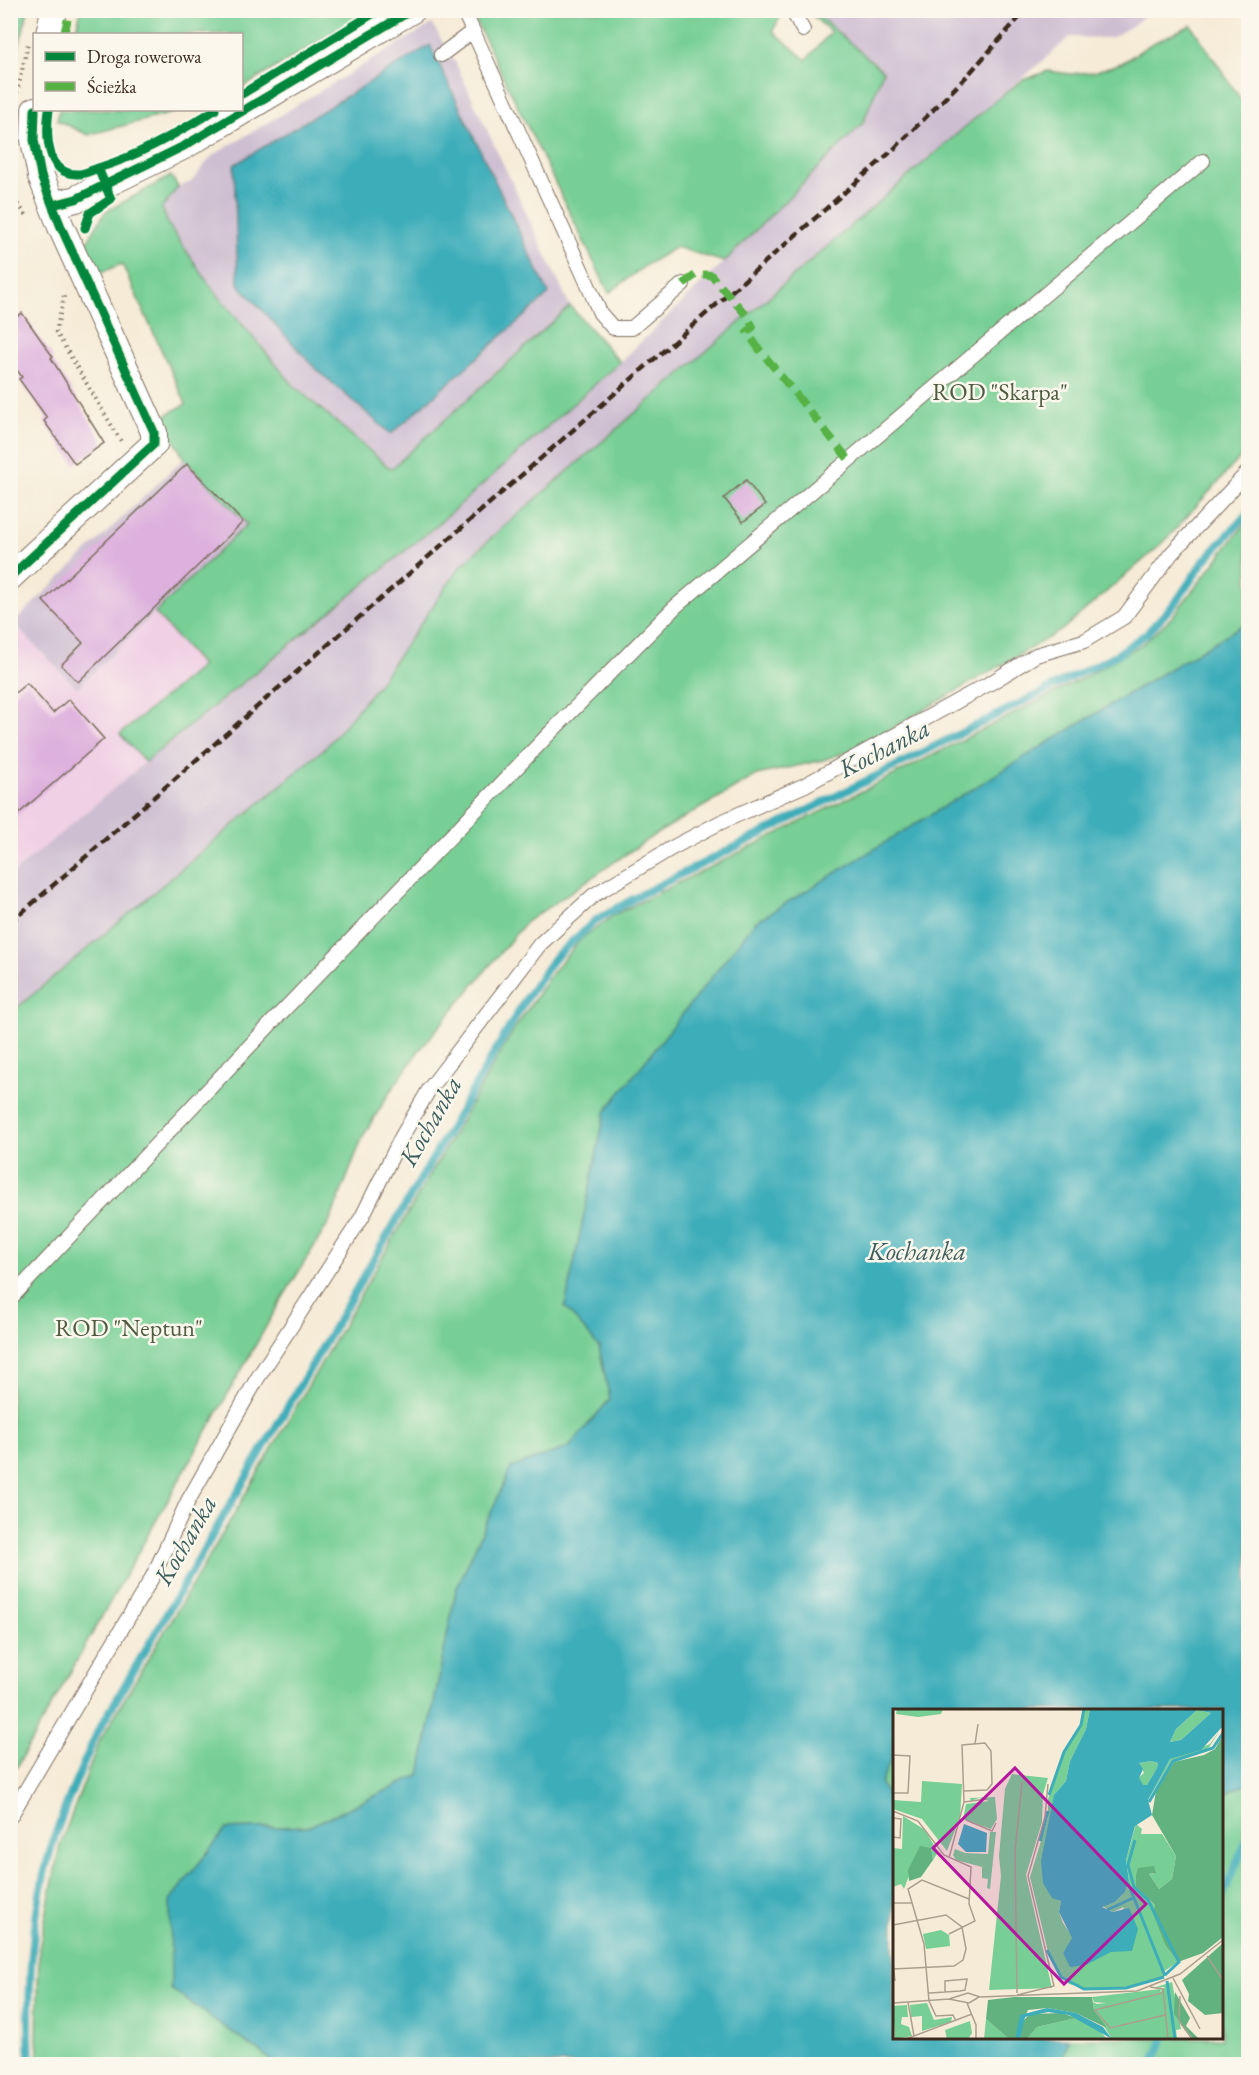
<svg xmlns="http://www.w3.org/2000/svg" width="1259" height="2075" viewBox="0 0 1259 2075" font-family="'EB Garamond',serif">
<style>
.built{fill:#f0d0e4}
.industrial{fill:#cebed1}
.green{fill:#77cf95;stroke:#597c5a;stroke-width:1.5}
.water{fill:#3dadb9;stroke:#3c6c6c;stroke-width:1.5}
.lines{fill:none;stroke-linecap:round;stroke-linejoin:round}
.stream{stroke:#3dadb9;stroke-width:8}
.building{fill:#ddb0dd}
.service-casing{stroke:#7c6e5f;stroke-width:16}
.minor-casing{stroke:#7c6e5f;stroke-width:28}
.path{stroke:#7c6e5f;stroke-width:4;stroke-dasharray:1.5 4.5;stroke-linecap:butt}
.service{stroke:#fff;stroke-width:14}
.minor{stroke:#fff;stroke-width:26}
.rail{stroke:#3b2a1e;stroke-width:4.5;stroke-dasharray:9 4.5;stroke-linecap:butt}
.quiet{stroke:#57b245;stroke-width:8;stroke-dasharray:15 8;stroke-linecap:butt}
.cycleway-casing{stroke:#fbf7ec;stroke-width:13}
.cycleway{stroke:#00873e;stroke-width:9}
.labels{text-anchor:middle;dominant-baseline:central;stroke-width:5;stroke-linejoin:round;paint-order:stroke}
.park-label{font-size:24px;fill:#4d5c42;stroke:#fbf7ec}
.water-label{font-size:26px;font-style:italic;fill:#3c5e5c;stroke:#fbf7ec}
.inset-river{fill:none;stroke:#3dadb9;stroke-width:3}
.inset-road{fill:none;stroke:#ab9e8d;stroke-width:1.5}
.view{fill:#b5179e;fill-opacity:0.15;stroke:#b5179e;stroke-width:3}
.inset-edge{fill:none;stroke:#3b2a1e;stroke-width:3}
</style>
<rect width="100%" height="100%" fill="#fbf7ec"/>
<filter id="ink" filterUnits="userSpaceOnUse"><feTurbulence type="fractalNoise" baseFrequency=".0167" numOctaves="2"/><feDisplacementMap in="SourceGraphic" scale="12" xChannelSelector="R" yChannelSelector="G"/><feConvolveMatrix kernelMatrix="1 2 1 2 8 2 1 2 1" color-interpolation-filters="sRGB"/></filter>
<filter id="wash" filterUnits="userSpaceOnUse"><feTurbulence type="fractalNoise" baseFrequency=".008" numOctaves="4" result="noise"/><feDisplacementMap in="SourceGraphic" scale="24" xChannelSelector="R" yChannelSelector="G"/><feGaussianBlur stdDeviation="1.35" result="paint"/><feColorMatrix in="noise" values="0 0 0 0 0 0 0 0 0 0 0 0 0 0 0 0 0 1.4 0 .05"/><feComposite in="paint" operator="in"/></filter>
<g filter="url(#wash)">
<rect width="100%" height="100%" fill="#f6ebd7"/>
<path class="built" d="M 155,613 L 202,666 L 121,734 L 145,762 L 11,875 L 11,626 L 13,623 L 77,688 Z"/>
<path class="industrial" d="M 813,11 L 1150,11 L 1133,25 L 1111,38 L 1070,37 L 492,537 L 460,567 L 377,686 L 326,747 L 11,1013 L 11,875 L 620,362 L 724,262 L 863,123 L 883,71 Z
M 432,24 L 456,64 L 570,306 L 391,469 L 294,386 L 211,287 L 168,224 L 162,208 L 178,187 L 191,182 L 212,156 Z
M 184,458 L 247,524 L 77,688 L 13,623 Z"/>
<path class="green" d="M 11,10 L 28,11 L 11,77 L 10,11 Z
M 81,10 L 369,10 L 369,11 L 242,88 L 242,34 L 75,34 Z
M 471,11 L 776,11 L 781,15 L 773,31 L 806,60 L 831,32 L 807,11 L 813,11 L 883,71 L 863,123 L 724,262 L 676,247 L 646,265 L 609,293 Z
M 1191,25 L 1248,110 L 1248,449 L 1163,543 L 1062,630 L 858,748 L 823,760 L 757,775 L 656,834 L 525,923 L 418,1052 L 390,1092 L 363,1136 L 331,1219 L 280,1302 L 11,1777 L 11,1013 L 326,747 L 377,686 L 460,567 L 492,537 L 995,101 L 1023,80 L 1048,71 L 1070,74 L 1093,72 L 1122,63 L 1151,44 Z
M 59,110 L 183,110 L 88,135 L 57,120 Z
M 171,176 L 178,187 L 162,208 L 168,224 L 211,287 L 294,386 L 391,469 L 570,306 L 620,362 L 437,525 L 145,762 L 120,734 L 202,666 L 155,613 L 247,524 L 184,458 L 162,417 L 186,404 L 122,264 L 95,275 L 85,245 L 105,212 Z
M 1248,520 L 1248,622 L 1126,695 L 566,1307 L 599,1347 L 610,1399 L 569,1447 L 511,1468 L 456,1590 L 420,1775 L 310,1826 L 226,1829 L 171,1989 L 277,2064 L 39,2064 L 37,2040 L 39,1949 L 60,1845 L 100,1740 L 230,1521 L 513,1031 L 553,971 L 582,938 L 616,914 L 896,774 L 1083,678 L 1142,644 L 1172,617 Z
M 893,1754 L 894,1754 L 894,1809 L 881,1784 Z
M 1248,1783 L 1248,2064 L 1059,2064 L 1070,2038 L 1222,2038 L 1222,1795 Z"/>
<path class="water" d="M 430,45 L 549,294 L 391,434 L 315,368 L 238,284 L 234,165 Z
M 1248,622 L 1248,1783 L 1222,1795 L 1222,1710 L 894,1710 L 894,1754 L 893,1754 L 881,1784 L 894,1809 L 894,2038 L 1070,2038 L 1059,2064 L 277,2064 L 171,1989 L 170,1900 L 226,1829 L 310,1826 L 420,1775 L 456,1590 L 511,1468 L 569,1447 L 610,1399 L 599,1347 L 565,1307 L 605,1112 L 755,922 L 1126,695 Z"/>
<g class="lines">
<path class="stream" d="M 1222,1897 L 1248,1837
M 30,2064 C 27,1994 30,1921 50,1852 C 62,1811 80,1772 97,1733 L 527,997 L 554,958 L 596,920 L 644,893 L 1118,654 L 1147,633 L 1176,602 L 1204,561 L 1248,513
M 1153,2064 L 1164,2038"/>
</g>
<g id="blocks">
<path class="building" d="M 22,313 L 53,357 L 51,358 L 104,443 L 75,464 L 44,421 L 47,418 L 19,379 L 22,377 L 10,360 L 10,322 Z
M 187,464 L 243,522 L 78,682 L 61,665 L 83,643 L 43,601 Z
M 746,480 L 765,505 L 743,522 L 724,498 Z
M 27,683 L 53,713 L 69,699 L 104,739 L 10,821 L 10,697 Z"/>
</g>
</g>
<g filter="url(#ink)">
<use href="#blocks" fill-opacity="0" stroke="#7c6e5f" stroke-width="1.5"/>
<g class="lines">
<g class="service-casing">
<path id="service" d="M 792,10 L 803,30
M 473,31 L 585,278 L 600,313 L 613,328 L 632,328 L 683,284
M 441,55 L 473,31 L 463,10
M 10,1299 L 280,1014 L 548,735 L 675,607 L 1203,161
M 10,1817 L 153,1576 L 188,1501 L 257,1379 L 362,1217 L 401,1138 L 430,1088 L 540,944 L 594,895 L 670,849 L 719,823 L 805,785 L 992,682 L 1036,655 L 1084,641 L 1124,617 L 1171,554 L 1248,472"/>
</g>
<g class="minor-casing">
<path id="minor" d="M 49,34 L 54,10
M 53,205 L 76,199 L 184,146 L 412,10
M 10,577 L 154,444 L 154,432 L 61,227 L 41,176 L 34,140 L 35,110"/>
</g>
<path class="path" d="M 17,93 L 28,44
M 10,195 L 29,218
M 64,296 L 56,332 L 122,443"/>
<use href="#service" class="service"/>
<use href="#minor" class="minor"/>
<path class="rail" d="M 10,923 L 893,150 L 967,76 L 1026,10"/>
<path class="quiet" d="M 64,34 L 70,10
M 683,284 L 697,274 L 711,275 L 747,316 L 753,327 L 747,332 L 759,349 L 849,460"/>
<g class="cycleway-casing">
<path id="cycleway" d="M 242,94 L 379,10
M 49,110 C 46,133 45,176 79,174 C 85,174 92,170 98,168 L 111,199 L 90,213 L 85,228
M 98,168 C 139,156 178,132 215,110
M 53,205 L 76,199 L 184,146 L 412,10
M 10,577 L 154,444 L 154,432 L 61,227 L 41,176 L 34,140 L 35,110"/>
</g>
<use href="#cycleway" class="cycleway"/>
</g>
</g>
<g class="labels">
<g class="park-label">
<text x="1000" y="391">ROD "Skarpa"</text>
<text x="129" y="1327">ROD "Neptun"</text>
</g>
<g class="water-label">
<text transform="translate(884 748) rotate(-27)">Kochanka</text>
<text transform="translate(430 1121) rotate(-60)">Kochanka</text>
<text x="917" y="1251">Kochanka</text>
<text transform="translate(185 1540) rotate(-60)">Kochanka</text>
</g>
</g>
<g transform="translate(893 1709)">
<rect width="330" height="330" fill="#f6ebd7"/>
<path d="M 4,0 L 50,0 L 48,5 L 25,8 L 3,5 ZM 192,0 L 197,0 L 193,20 L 177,52 L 173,72 L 161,86 L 164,189 L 168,192 L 166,203 L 170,214 L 180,229 L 170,244 L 192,256 L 217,243 L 231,198 L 220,203 L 209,197 L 222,193 L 232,183 L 236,172 L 233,151 L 243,115 L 249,120 L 248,125 L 269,125 L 283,147 L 279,170 L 266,180 L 256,165 L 261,165 L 255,161 L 250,159 L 243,171 L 247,183 L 262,196 L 261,204 L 272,236 L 285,253 L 270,263 L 271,267 L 229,279 L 191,279 L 176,275 L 166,264 L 156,247 L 137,168 L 155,109 L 155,90 L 172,42 L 189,14 ZM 304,1 L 318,4 L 288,31 L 277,33 L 283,20 ZM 327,21 L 315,40 L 279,51 L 255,91 L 277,50 L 317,35 ZM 258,52 L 265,54 L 264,59 L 254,76 L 249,76 L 245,69 L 251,64 L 246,54 ZM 119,65 L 155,69 L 150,85 L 149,113 L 133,166 L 159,279 L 96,281 L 108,167 L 106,147 L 112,80 ZM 29,72 L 69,75 L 67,108 L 54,142 L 29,110 L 0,100 L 0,91 L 28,93 ZM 102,88 L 104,110 L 98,120 L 70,110 L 73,95 L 96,92 L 86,89 L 78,92 L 77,89 ZM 10,107 L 32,121 L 45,143 L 40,151 L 38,139 L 25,142 L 11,180 L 8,175 L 0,178 L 0,139 L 9,140 ZM 97,123 L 103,123 L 97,180 L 94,179 L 95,170 L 89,169 L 89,158 L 63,151 L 60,146 L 62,140 L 72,144 L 95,145 ZM 48,221 L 56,226 L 57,237 L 33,240 L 30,225 ZM 279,273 L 288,320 L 283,321 L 284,330 L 219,330 L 201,301 L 200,293 L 204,295 L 213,294 L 201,293 L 199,288 L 268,280 L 267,283 L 272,278 L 260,279 ZM 34,294 L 41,311 L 59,308 L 58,313 L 29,322 L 29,307 L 18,308 L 17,296 ZM 14,296 L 15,308 L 9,308 L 8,315 L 16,318 L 19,327 L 2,330 L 0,297 ZM 183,309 L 205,320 L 214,330 L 134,330 L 144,318 ZM 93,310 L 116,330 L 91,330 ZM 77,312 L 79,324 L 75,330 L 54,330 L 52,321 Z" fill="#77cf95"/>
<path d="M 330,26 L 330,228 L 310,244 L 285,253 L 272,236 L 260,204 L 262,196 L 243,178 L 243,166 L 245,159 L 261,157 L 263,164 L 256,165 L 266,180 L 279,170 L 283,147 L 259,106 L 263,82 L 281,53 L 311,46 L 322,40 ZM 27,137 L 38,139 L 40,151 L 28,168 L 16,172 L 15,161 ZM 330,234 L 330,304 L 312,306 L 295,292 L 296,285 L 289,271 ZM 282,283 L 297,309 L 293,317 L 306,330 L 300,330 L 281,305 ZM 121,288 L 199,288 L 201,301 L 214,319 L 183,304 L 154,299 L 135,301 L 122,330 L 116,330 L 93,310 L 95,291 ZM 169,304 L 183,309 L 144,318 L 134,330 L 127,330 L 129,313 L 137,305 Z" fill="#61b27e"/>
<path d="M 197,0 L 330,0 L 330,17 L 308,41 L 277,50 L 255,91 L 259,106 L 242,117 L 233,151 L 236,172 L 232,183 L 222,193 L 209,198 L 220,203 L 236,199 L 245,220 L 239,242 L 218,243 L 193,256 L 177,258 L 170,244 L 179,229 L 166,203 L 168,192 L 159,189 L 150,174 L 148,152 L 161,86 L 173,72 L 177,52 L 193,20 ZM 304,1 L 318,4 L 288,31 L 277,33 L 283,20 ZM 258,52 L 265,54 L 264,59 L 254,76 L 250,76 L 246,69 L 250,60 L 246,54 ZM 71,115 L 94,124 L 93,143 L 73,143 L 65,135 ZM 154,299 L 183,304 L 210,318 L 219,330 L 176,306 L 155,303 L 132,308 L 127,330 L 122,330 L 127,306 Z" fill="#3dadb9" fill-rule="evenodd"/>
<path class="inset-river" d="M 156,86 L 171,43 L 188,16 L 191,0M 256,93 L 280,52 L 320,39 L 330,24M 242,131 L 235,156 L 241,178 L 255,191 L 286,253 L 272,266M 147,132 L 155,102M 235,174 L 272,267M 214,201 L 240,189M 154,241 L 168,268 L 191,280 L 233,279 L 271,268M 274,272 L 282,330"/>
<path class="inset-road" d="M 82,35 L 85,15M 0,46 L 17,47 L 15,84 L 0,84M 71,93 L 94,90M 0,102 L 25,112 L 51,146 L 78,158 L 76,195 L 82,212 L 56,225M 0,109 L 8,110 L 7,129 L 0,128M 73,111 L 99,122 L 103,114M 56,149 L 71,93 L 69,36 L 92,34 L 98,42 L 99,75 L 94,81 L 71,82M 0,194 L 19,194M 0,216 L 53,206 L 69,218 L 73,240 L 70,251 L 61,257 L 0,260M 314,247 L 330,271M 0,252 L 2,272M 280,269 L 307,320M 257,278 L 270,280 L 275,330M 35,284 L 37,284 L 67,282 L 72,281 L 74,270 L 52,272 L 52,283M 124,284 L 122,142 L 129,73M 269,284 L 202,301 L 217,319 L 272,306M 124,286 L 161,277 L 135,167 L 152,108 L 155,75M 287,287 L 286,312 L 299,330M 56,290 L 75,284 L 87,288 L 244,282 L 287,265 L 330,231M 15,293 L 21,327M 0,294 L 56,290 L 76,294 L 86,288M 74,294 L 83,316 L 83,330M 63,312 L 60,306 L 43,307 L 36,292 L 31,235 L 15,180 L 29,171 L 76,190M 13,330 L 79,305"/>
<path class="view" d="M 122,59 L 253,195 L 171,275 L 40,139 Z"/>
<rect width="330" height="330" class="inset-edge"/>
</g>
<rect width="1259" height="2075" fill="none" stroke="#fbf7ec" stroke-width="36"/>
<rect x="33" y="33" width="210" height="78" fill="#fbf7ec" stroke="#aea59a" stroke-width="1.5"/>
<rect x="45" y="52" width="30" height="9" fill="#00873e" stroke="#aea59a" stroke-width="1.5"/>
<text x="87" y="63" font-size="18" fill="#3b2a1e">Droga rowerowa</text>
<rect x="45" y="82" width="30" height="9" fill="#57b245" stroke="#aea59a" stroke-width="1.5"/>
<text x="87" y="93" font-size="18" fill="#3b2a1e">Ścieżka</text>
</svg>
